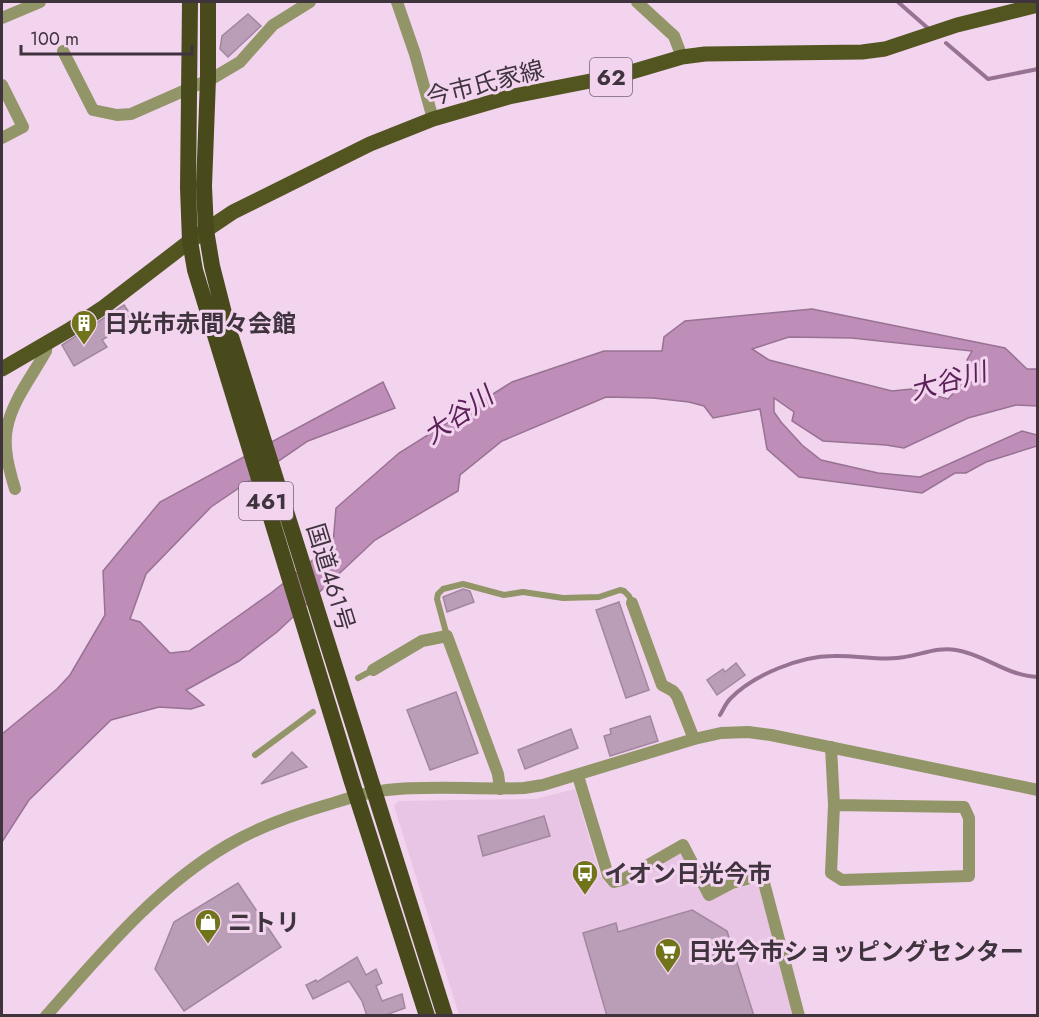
<svg xmlns="http://www.w3.org/2000/svg" width="1039" height="1017" viewBox="0 0 1039 1017" font-family="Jost,'Noto Sans JP',sans-serif">
<style>
.built{fill:#e9c5e5}
.water{fill:#be8db8;stroke:#987293;stroke-width:1.5;fill-rule:evenodd}
.lines{fill:none;stroke-linecap:round;stroke-linejoin:round}
.stream{stroke:#987293;stroke-width:4}
.building{fill:#ba9eb7;stroke:#a2869f;stroke-width:1.5}
.service{stroke:#929567;stroke-width:6}
.minor{stroke:#929567;stroke-width:12}
.tertiary{stroke:#929567;stroke-width:12}
.primary{stroke:#535521;stroke-width:15}
.trunk{stroke:#484a1c;stroke-width:16}
.labels{text-anchor:middle;dominant-baseline:central;stroke-width:6;stroke-linejoin:round;paint-order:stroke}
.shield{fill:#f2d4ef;stroke:#756373;stroke-width:1.5}
.shield-label{font-size:22px;font-weight:bold;fill:#3f333e}
.street-label{font-size:24px;fill:#3f333e;stroke:#f2d4ef}
.poi-label{font-size:24px;font-weight:bold;fill:#3f333e;stroke:#f2d4ef;text-anchor:start}
.water-label{font-size:26px;font-style:italic;fill:#5c2158;stroke:#f2d4ef}
</style>
<rect width="100%" height="100%" fill="#f2d4ef"/>
<path class="built" d="M 575,789 L 600,875 L 607,885 L 613,887 L 674,852 L 682,855 L 706,900 L 735,889 L 758,883 L 794,1015 L 459,1015 L 394,806 L 398,801 L 535,799 Z"/>
<path class="water" d="M 812,309 L 1005,348 L 1027,369 L 1037,369 L 1037,406 L 1016,405 L 968,418 L 904,448 L 886,445 L 823,441 L 792,421 L 794,412 L 774,398 L 774,412 L 781,422 L 802,445 L 821,460 L 878,473 L 920,477 L 1022,431 L 1037,435 L 1037,446 L 986,462 L 966,473 L 955,473 L 922,493 L 799,477 L 767,449 L 760,409 L 713,418 L 704,406 L 689,402 L 653,398 L 606,397 L 502,441 L 460,475 L 458,491 L 375,540 L 277,632 L 239,661 L 186,690 L 204,705 L 191,709 L 159,707 L 111,720 L 29,800 L 2,842 L 2,734 L 57,689 L 70,675 L 105,615 L 103,571 L 160,502 L 383,382 L 395,408 L 308,441 L 211,507 L 146,574 L 130,619 L 140,622 L 170,653 L 189,651 L 271,593 L 333,544 L 336,508 L 399,453 L 512,382 L 604,351 L 662,351 L 664,337 L 685,321 ZM 789,337 L 852,338 L 972,351 L 967,360 L 981,380 L 961,385 L 948,399 L 912,389 L 892,391 L 769,360 L 752,349 Z"/>
<g class="lines">
<path class="stream" d="M 898,2 L 930,30
M 946,43 L 988,79 L 1038,69
M 720,715 C 723,710 726,703 730,699 C 753,675 800,656 833,656 C 854,655 876,660 897,658 C 916,657 937,646 956,650 C 984,654 1007,676 1038,677"/>
</g>
<path class="building" d="M 248,14 L 261,26 L 228,57 L 220,49 L 222,36 Z
M 124,305 L 134,320 L 102,340 L 107,347 L 74,366 L 62,345 Z
M 463,589 L 470,591 L 474,602 L 447,612 L 443,597 Z
M 619,602 L 649,690 L 626,698 L 596,610 Z
M 736,663 L 745,675 L 717,695 L 707,680 L 723,669 L 725,672 Z
M 456,692 L 478,753 L 430,770 L 407,710 Z
M 650,716 L 658,741 L 610,756 L 604,736 L 611,734 L 610,729 Z
M 571,729 L 578,748 L 525,769 L 518,750 Z
M 292,752 L 307,767 L 261,784 Z
M 544,816 L 550,836 L 483,856 L 478,836 Z
M 238,883 L 281,947 L 184,1011 L 155,969 L 174,922 Z
M 692,910 L 727,931 L 754,1016 L 607,1016 L 583,933 L 616,923 L 618,932 Z
M 357,957 L 366,975 L 376,969 L 382,983 L 376,986 L 382,1001 L 402,994 L 405,1008 L 383,1016 L 367,1016 L 362,1001 L 349,981 L 313,999 L 306,985 L 316,980 L 317,982 Z"/>
<g class="lines">
<path class="service" d="M 447,636 L 437,599 L 438,594 L 443,589 L 463,584 L 504,595 L 523,592 L 563,598 L 599,597 L 620,590 L 624,591 L 629,596 L 632,603
M 358,678 L 373,670
M 255,755 L 313,712"/>
<path class="minor" d="M 397,2 L 415,54 L 433,119
M 637,2 L 674,36 L 682,57
M 2,18 L 40,2
M 63,51 L 93,110 L 117,115 L 131,114 L 213,78 L 240,62 L 273,25 L 310,2
M 2,85 L 23,127 L 2,138
M 15,489 C 9,469 3,448 7,428 C 12,401 33,375 46,351 L 47,342
M 632,603 L 662,685 L 673,691 L 677,696 L 694,739
M 373,670 L 422,641 L 447,636 L 498,774 L 500,789
M 831,747 L 834,805 L 831,873 L 842,880 L 969,876 L 969,818 L 964,807 L 834,805
M 578,776 L 608,875 L 614,882 L 622,880 L 683,845 L 709,895 L 732,883 L 762,875 L 799,1016"/>
<path class="tertiary" d="M 46,1016 C 102,953 156,887 228,845 C 260,826 295,814 330,804 C 349,798 367,792 387,790 C 432,785 479,790 524,788 L 543,785 L 694,739 L 721,733 L 748,732 L 771,735 L 1038,790"/>
<path class="primary" d="M 2,369 L 69,330 L 104,307 L 190,241 L 233,212 L 370,144 L 433,119 L 509,97 L 621,75 L 682,57 L 705,54 L 862,52 L 885,49 L 957,25 L 1038,5"/>
<path class="trunk" d="M 190,2 L 188,188 L 190,241 L 195,270 L 351,779 L 427,1016
M 208,2 L 208,79 L 204,186 L 206,230 L 212,266 L 226,321 C 298,553 373,784 445,1016"/>
</g>
<defs>
<g id="building-pin" transform="scale(1.35)"><path d="M0 17L-7.5 6A9.5 9.5 0 1 1 7.5 6Z" fill="#71741a" stroke="#f2d4ef"/><path d="M-4-6H4V6H1V3H-1V6H-4ZM-2.5-4.3h1.7v1.8h-1.7ZM.8-4.3h1.7v1.8H.8ZM-2.5-1h1.7V.8h-1.7ZM.8-1h1.7V.8H.8Z" fill="#fff"/></g>
<g id="bus-pin" transform="scale(1.35)"><path d="M0 17L-7.5 6A9.5 9.5 0 1 1 7.5 6Z" fill="#71741a" stroke="#f2d4ef"/><path d="M-5-6H5V4H4V6H2V4H-2V6H-4V4H-5ZM-3.5-4V0h7V-4ZM-3.5 1.2v1.5H-2V1.2ZM2 1.2v1.5H3.5V1.2Z" fill="#fff"/></g>
<g id="shop-pin" transform="scale(1.35)"><path d="M0 17L-7.5 6A9.5 9.5 0 1 1 7.5 6Z" fill="#71741a" stroke="#f2d4ef"/><path d="M-5-2.5h2.3a2.7 3.5 0 0 1 5.4 0H5L5.5 6h-11ZM-1.5-2.5h3a1.5 2.3 0 0 0-3 0Z" fill="#fff"/></g>
<g id="supermarket-pin" transform="scale(1.35)"><path d="M0 17L-7.5 6A9.5 9.5 0 1 1 7.5 6Z" fill="#71741a" stroke="#f2d4ef"/><path d="M-6-5.5h2.5l.6 2H6L4.5 2H-2.5L-4.4-4H-6ZM-1.5 3.2a1.3 1.3 0 1 0 .1 0ZM3 3.2a1.3 1.3 0 1 0 .1 0Z" fill="#fff"/></g>
</defs>
<g fill-rule="evenodd">
<use href="#building-pin" x="84" y="323"/>
<use href="#bus-pin" x="585" y="873"/>
<use href="#shop-pin" x="208" y="922"/>
<use href="#supermarket-pin" x="668" y="951"/>
</g>
<g class="labels">
<g class="shield">
<rect x="590" y="58" width="42" height="38" rx="4.5"/>
<rect x="239" y="482" width="54" height="38" rx="4.5"/>
</g>
<g class="shield-label">
<text x="611" y="77">62</text>
<text x="266" y="501">461</text>
</g>
<g class="street-label">
<text transform="translate(485 83) rotate(-14)">今市氏家線</text>
<text transform="translate(331 577) rotate(73)">国道461号</text>
</g>
<g class="poi-label">
<text x="104" y="323">日光市赤間々会館</text>
<text x="604" y="873">イオン日光今市</text>
<text x="228" y="922">ニトリ</text>
<text x="688" y="951">日光今市ショッピングセンター</text>
</g>
<g class="water-label">
<text transform="translate(948 381) rotate(-15)">大谷川</text>
<text transform="translate(458 415) rotate(-35)">大谷川</text>
</g>
</g>
<rect width="1039" height="1017" fill="none" stroke="#3f333e" stroke-width="6"/>
<path d="M21 45v9h171v-9" fill="none" stroke="#3f333e" stroke-width="3"/>
<text x="30" y="45" font-size="18" fill="#3f333e" stroke="#f2d4ef" stroke-width="4.5" paint-order="stroke">100 m</text>
</svg>
